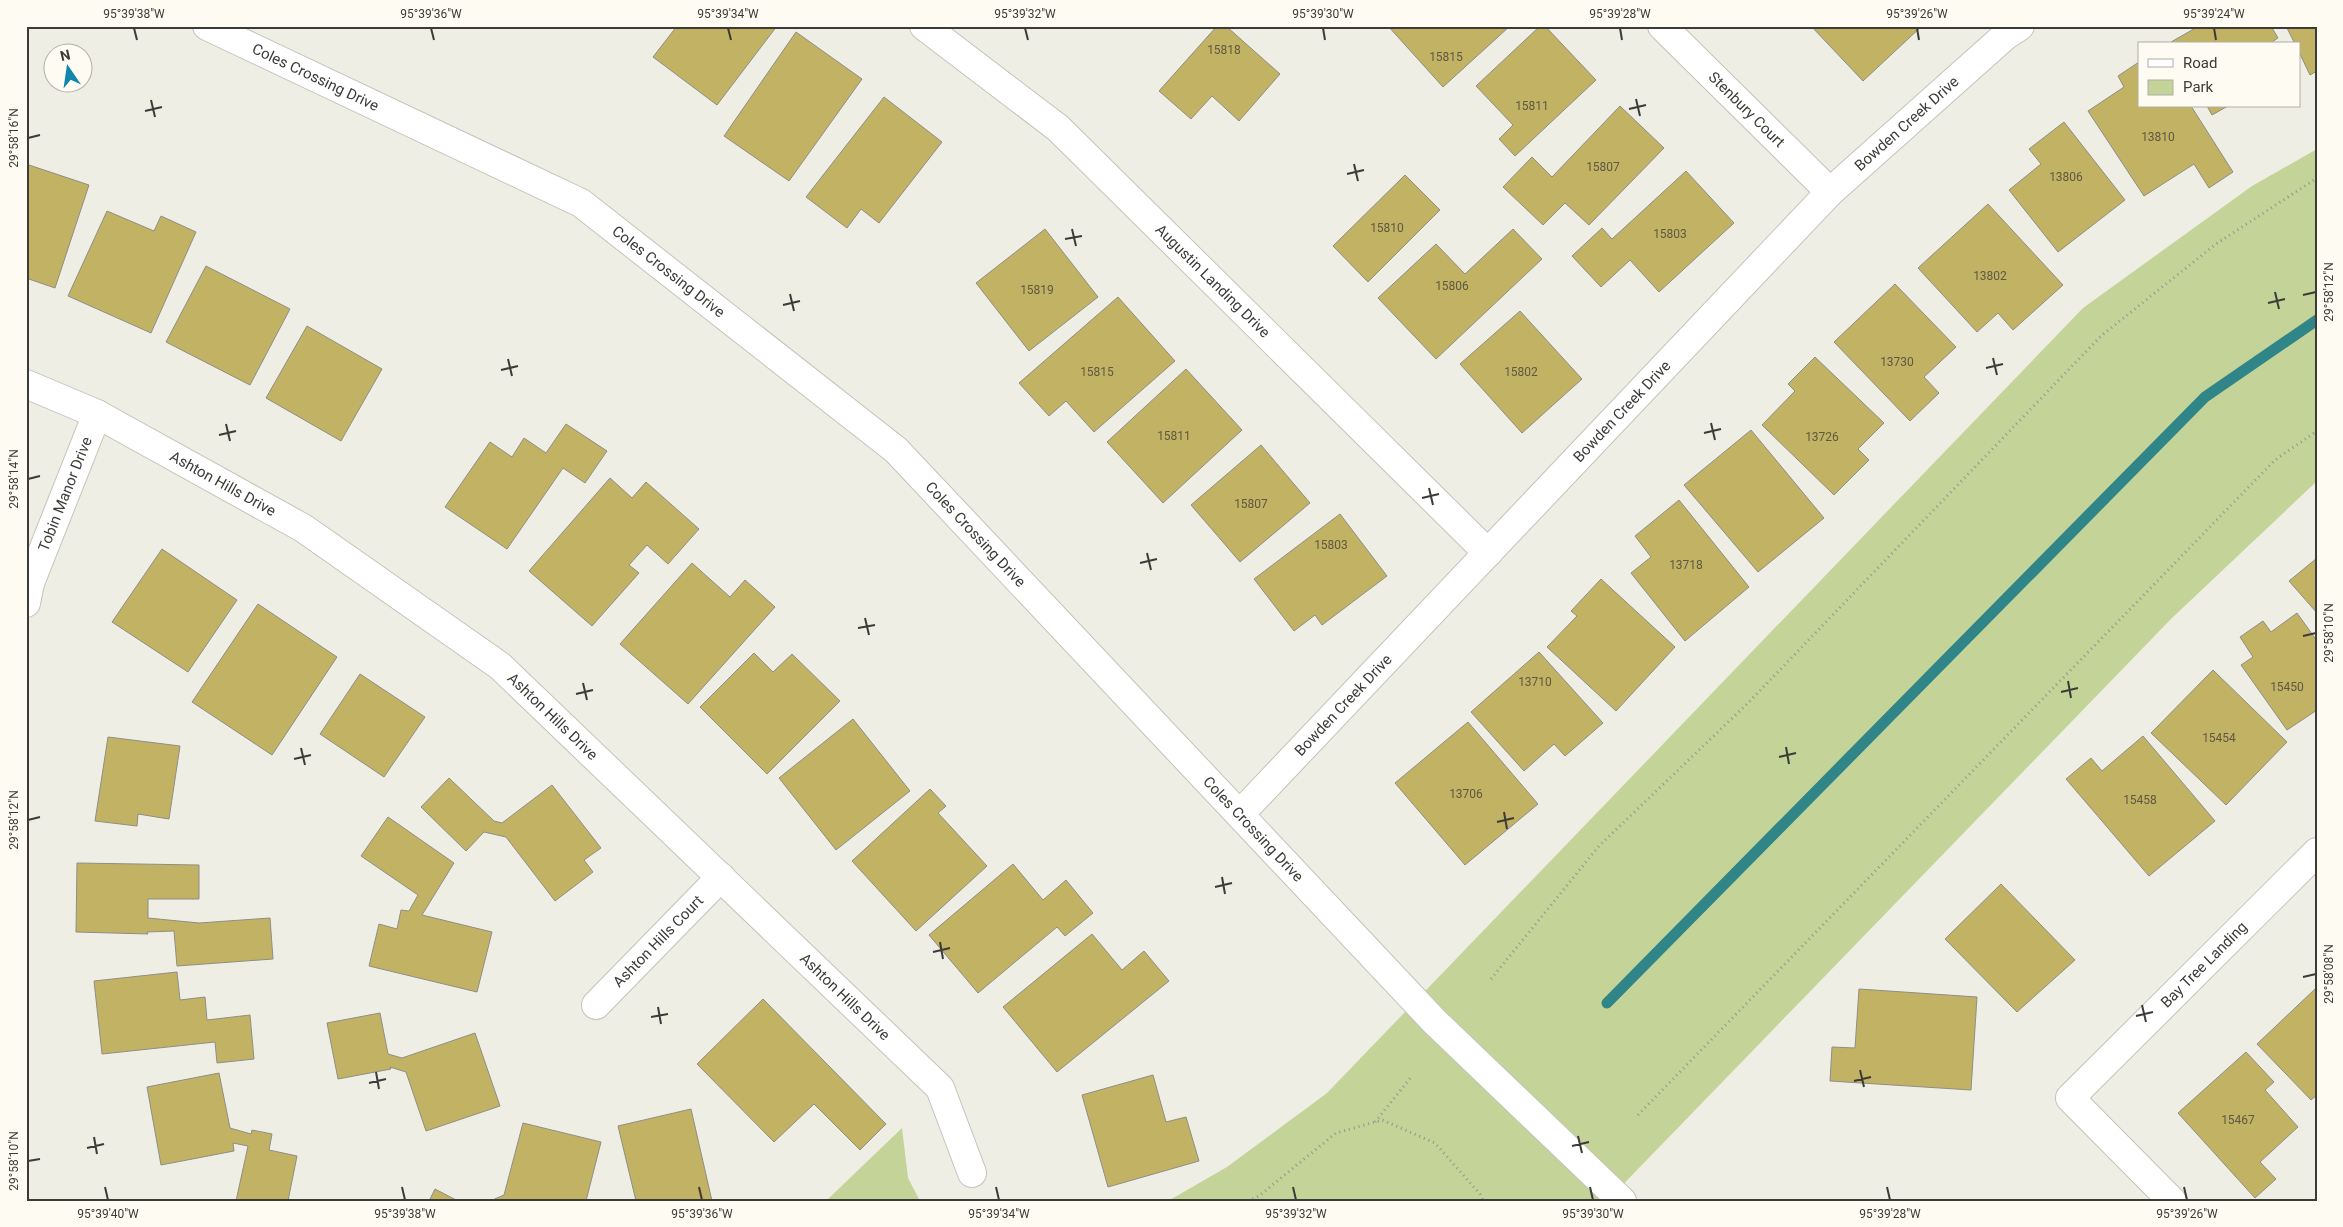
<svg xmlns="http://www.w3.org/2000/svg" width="2343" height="1227" viewBox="0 0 2343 1227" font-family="Roboto,sans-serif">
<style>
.green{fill:#c4d398}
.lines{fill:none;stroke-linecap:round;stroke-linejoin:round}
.stream{stroke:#2f8588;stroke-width:11}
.building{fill:#c2b263;stroke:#8f8e86}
.minor-casing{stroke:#c4c3bb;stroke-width:30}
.tertiary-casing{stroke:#c4c3bb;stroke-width:30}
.path{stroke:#96958f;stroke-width:3;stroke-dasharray:1 4;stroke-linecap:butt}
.minor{stroke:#fff;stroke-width:28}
.tertiary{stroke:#fff;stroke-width:28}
.ticks{fill:none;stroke:#3c3b38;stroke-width:2}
.labels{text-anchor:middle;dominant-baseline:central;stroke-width:5;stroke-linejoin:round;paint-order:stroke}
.number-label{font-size:12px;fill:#5e5943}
.street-label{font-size:15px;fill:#3c3b38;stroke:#fdfbf2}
.neatline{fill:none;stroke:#3c3b38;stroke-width:2}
.ticks-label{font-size:12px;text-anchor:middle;fill:#3c3b38}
</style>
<rect width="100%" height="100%" fill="#efeee5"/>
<path class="green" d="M 2317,149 L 2317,481 L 2172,618 L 1607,1201 L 1168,1201 L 1227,1167 L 1327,1093 L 2083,308 L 2252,186 Z
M 902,1128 L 908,1178 L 920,1201 L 826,1201 Z"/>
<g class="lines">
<path class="stream" d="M 1607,1003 L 2205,397 L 2317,320"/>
</g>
<path class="building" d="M 677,26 L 777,26 L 717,105 L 653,57 Z
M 1217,26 L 1226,26 L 1280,74 L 1239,121 L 1212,96 L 1191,119 L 1159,91 Z
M 1388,26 L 1510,26 L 1443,87 Z
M 1540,26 L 1545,26 L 1596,80 L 1515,156 L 1499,139 L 1513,125 L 1476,86 Z
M 1811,26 L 1922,26 L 1863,81 Z
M 2199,26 L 2271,26 L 2278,38 L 2269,44 L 2172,44 L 2171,42 Z
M 2286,26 L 2317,26 L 2317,71 L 2310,75 L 2299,52 L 2299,44 L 2295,44 Z
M 796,32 L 862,79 L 789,181 L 724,136 Z
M 2139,62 L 2139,106 L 2191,106 L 2233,172 L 2209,188 L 2194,164 L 2144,196 L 2088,111 L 2124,87 L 2118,76 Z
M 884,97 L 942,142 L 879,223 L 861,209 L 847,228 L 806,197 Z
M 1620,106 L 1664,148 L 1589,225 L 1565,203 L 1543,225 L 1503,187 L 1532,157 L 1552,177 Z
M 2207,106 L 2228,106 L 2212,115 Z
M 2064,122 L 2125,200 L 2058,252 L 2009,190 L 2041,164 L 2029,149 Z
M 26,164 L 89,185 L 55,288 L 26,278 Z
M 1686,171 L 1734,223 L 1659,292 L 1630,260 L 1601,287 L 1572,256 L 1602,228 L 1612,239 Z
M 1405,175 L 1440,210 L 1368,282 L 1333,246 Z
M 1988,204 L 2063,285 L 2013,330 L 1998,313 L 1977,332 L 1918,268 Z
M 107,211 L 154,231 L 161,216 L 196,232 L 151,333 L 68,296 Z
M 1045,229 L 1098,297 L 1029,351 L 976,283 Z
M 1513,229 L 1542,259 L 1436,359 L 1378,298 L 1436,244 L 1465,274 Z
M 206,266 L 290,309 L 250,385 L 166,342 Z
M 1895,284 L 1956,347 L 1924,377 L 1939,393 L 1910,421 L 1834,342 Z
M 1118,297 L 1175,361 L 1094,432 L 1066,401 L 1049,416 L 1019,383 Z
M 1520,311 L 1582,379 L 1522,433 L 1460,364 Z
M 307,326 L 382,369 L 341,441 L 266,398 Z
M 1815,357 L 1884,423 L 1858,449 L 1869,460 L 1834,495 L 1762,425 L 1795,391 L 1788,384 Z
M 1186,369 L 1242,430 L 1163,503 L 1107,442 Z
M 566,424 L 607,451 L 585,483 L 563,468 L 507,549 L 445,507 L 490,442 L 512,457 L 524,438 L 546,453 Z
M 1751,430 L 1824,518 L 1758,572 L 1684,485 Z
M 1261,445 L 1310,503 L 1240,562 L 1191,505 Z
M 610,478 L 632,498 L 646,482 L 699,529 L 668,564 L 647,545 L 629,565 L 639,573 L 592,626 L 529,571 Z
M 1679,500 L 1749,587 L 1685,641 L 1631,573 L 1651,557 L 1635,536 Z
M 1340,514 L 1387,576 L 1322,625 L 1315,615 L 1294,631 L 1254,579 Z
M 162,549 L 237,600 L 188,672 L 112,622 Z
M 2317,558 L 2317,613 L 2289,581 Z
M 692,563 L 730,597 L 745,580 L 775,607 L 688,704 L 620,644 Z
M 1601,579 L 1675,647 L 1616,711 L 1547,647 L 1577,616 L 1571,611 Z
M 258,604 L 337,657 L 272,755 L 192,702 Z
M 2297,613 L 2317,641 L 2317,710 L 2287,730 L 2241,665 L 2253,657 L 2240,637 L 2263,621 L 2271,632 Z
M 1539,652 L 1603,723 L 1565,756 L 1554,744 L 1524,771 L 1471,712 Z
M 754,653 L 773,672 L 792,654 L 840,701 L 767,774 L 700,707 Z
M 2213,670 L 2287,742 L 2226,805 L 2151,733 Z
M 360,674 L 425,717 L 384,777 L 320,734 Z
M 853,719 L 910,791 L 836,850 L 779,778 Z
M 1468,722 L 1538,804 L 1465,865 L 1395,783 Z
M 2143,736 L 2215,821 L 2149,876 L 2066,779 L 2091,758 L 2102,771 Z
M 108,737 L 180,746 L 169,819 L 138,814 L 137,826 L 95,821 Z
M 449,778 L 494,821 L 502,823 L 552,785 L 601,848 L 584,860 L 593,872 L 555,901 L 506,837 L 484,832 L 466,851 L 421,807 Z
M 930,789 L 946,806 L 938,813 L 987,866 L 916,931 L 852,861 Z
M 388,817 L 454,863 L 422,915 L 492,932 L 477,992 L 369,966 L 379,924 L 397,929 L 401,910 L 409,911 L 418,895 L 361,856 Z
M 77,863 L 199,865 L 199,899 L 148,899 L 148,918 L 199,923 L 270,918 L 273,959 L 177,966 L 174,931 L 147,932 L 148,934 L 76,932 Z
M 1013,864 L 1043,900 L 1066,880 L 1093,913 L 1065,936 L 1057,927 L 978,993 L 929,935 Z
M 2001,884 L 2075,960 L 2017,1012 L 1945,939 Z
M 1092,934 L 1122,970 L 1144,951 L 1169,981 L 1057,1072 L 1003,1007 Z
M 177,972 L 180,1000 L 205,997 L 207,1020 L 250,1015 L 254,1059 L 217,1063 L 215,1042 L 102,1054 L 94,981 Z
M 1859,989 L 1977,997 L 1971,1090 L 1830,1081 L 1832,1047 L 1855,1048 Z
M 2315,989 L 2317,991 L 2317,1095 L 2311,1100 L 2257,1044 Z
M 763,999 L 886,1124 L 860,1150 L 814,1104 L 774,1142 L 697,1064 Z
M 380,1013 L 388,1054 L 402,1058 L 475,1033 L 500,1106 L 426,1131 L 406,1072 L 390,1067 L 391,1069 L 338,1079 L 327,1023 Z
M 2246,1052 L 2274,1082 L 2265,1090 L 2298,1127 L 2260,1162 L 2276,1179 L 2255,1198 L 2178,1113 Z
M 219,1073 L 230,1128 L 251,1134 L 252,1130 L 272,1134 L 269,1150 L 297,1156 L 288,1201 L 236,1201 L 248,1146 L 233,1143 L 234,1151 L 161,1165 L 147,1087 Z
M 1153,1075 L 1166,1122 L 1186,1117 L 1199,1161 L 1108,1187 L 1082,1095 Z
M 691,1109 L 712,1201 L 636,1201 L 618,1126 Z
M 523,1123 L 601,1142 L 586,1201 L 490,1201 L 504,1195 Z
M 435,1189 L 458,1201 L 429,1201 Z"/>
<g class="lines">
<g class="minor-casing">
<g id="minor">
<path id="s1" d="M 924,26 L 1058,128 L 1488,553"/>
<path id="s2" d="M 1662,26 L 1830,192"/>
<path id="s3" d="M 26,384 L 97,414 L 303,528 L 500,666 L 940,1088 L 972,1173"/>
<path id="s4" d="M 26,603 L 30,583 L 97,414"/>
<path id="s5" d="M 1240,814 L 1830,192 L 2005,36 L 2020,26"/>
<path id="s6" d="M 596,1005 L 721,877"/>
<path id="s7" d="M 2172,1201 L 2070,1098 L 2317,852"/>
</g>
</g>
<g class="tertiary-casing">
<g id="tertiary">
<path id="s8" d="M 207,26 L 581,203 L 896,450 L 1435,1022 L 1622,1201"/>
</g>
</g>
<path class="path" d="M 1491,979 L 1599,846 L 1748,703 L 2101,336 L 2216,244 L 2317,178
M 1638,1115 L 2275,460 L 2317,431
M 1375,1122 L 1412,1076
M 1248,1201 L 1259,1196 L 1336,1133 L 1382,1120 L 1435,1143 L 1480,1194 L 1483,1201"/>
<use href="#minor" class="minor"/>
<use href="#tertiary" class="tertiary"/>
</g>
<path class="ticks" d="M 134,28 L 137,40M 431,28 L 434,40M 728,28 L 731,40M 1025,28 L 1028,40M 1323,28 L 1325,40M 1620,28 L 1622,40M 1917,28 L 1919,40M 2214,28 L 2216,40M 1636,99 L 1640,116M 151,100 L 155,117M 1629,109 L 1646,105M 145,111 L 162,107M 28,138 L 40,135M 1354,164 L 1358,181M 1347,174 L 1364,170M 1072,229 L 1076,246M 1065,239 L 1082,236M 2275,292 L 2279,309M 790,294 L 794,311M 2303,295 L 2316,292M 2268,303 L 2285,299M 783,305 L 800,301M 1993,358 L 1997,375M 508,359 L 512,376M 1986,368 L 2003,364M 501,370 L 518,366M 1711,423 L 1715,440M 226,424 L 230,441M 1704,433 L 1721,429M 219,435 L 236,431M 28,479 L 40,476M 1429,488 L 1433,505M 1422,498 L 1439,494M 1147,553 L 1151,570M 1140,563 L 1157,559M 865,618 L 869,635M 858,628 L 875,625M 2303,636 L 2316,633M 2068,681 L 2071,698M 583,683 L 587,700M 2061,692 L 2078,688M 576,694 L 593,690M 1786,747 L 1789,764M 301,748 L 305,765M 1779,757 L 1796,753M 294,759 L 311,755M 1504,812 L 1507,829M 28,820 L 40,817M 1497,822 L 1514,818M 1222,877 L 1225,894M 1215,887 L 1232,883M 940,942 L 943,959M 933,952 L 950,948M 2303,977 L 2316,974M 2142,1005 L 2146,1022M 658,1007 L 661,1024M 2136,1016 L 2153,1012M 651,1017 L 668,1014M 1860,1070 L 1864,1087M 376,1072 L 379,1089M 1854,1081 L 1871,1077M 369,1083 L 386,1079M 1578,1136 L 1582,1153M 94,1137 L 97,1154M 1572,1146 L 1589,1142M 87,1148 L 104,1144M 28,1161 L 40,1159M 105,1187 L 108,1200M 402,1187 L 405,1200M 699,1187 L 702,1200M 996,1187 L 999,1200M 1293,1187 L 1296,1200M 1590,1187 L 1593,1200M 1887,1187 L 1890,1200M 2184,1187 L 2187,1200"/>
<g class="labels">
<g class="number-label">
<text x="1224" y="50">15818</text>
<text x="1446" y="57">15815</text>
<text x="1532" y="106">15811</text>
<text x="2158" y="137">13810</text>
<text x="1603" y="167">15807</text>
<text x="2066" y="177">13806</text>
<text x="1387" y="228">15810</text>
<text x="1670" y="234">15803</text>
<text x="1990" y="276">13802</text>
<text x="1452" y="286">15806</text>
<text x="1037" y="290">15819</text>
<text x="1897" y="362">13730</text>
<text x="1097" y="372">15815</text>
<text x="1521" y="372">15802</text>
<text x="1174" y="436">15811</text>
<text x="1822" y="437">13726</text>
<text x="1251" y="504">15807</text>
<text x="1331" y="545">15803</text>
<text x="1686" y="565">13718</text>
<text x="1535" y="682">13710</text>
<text x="2287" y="687">15450</text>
<text x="2219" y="738">15454</text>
<text x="1466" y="794">13706</text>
<text x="2140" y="800">15458</text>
<text x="2238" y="1120">15467</text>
</g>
<g class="street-label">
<text stroke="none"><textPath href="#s8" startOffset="120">Coles Crossing Drive</textPath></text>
<text stroke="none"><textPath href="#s2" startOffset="119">Stenbury Court</textPath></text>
<text stroke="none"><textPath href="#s5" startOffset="960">Bowden Creek Drive</textPath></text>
<text stroke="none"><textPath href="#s8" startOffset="525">Coles Crossing Drive</textPath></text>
<text stroke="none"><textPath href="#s1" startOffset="386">Augustin Landing Drive</textPath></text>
<text stroke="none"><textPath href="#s5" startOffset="555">Bowden Creek Drive</textPath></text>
<text stroke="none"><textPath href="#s3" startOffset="221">Ashton Hills Drive</textPath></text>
<text stroke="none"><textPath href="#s4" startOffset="116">Tobin Manor Drive</textPath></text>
<text stroke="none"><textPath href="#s8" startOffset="930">Coles Crossing Drive</textPath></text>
<text stroke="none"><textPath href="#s5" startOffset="150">Bowden Creek Drive</textPath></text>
<text stroke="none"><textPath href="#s3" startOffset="626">Ashton Hills Drive</textPath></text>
<text stroke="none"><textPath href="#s8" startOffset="1335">Coles Crossing Drive</textPath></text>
<text stroke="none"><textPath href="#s6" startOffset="89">Ashton Hills Court</textPath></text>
<text stroke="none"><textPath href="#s7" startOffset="334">Bay Tree Landing</textPath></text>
<text stroke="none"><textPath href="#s3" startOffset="1031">Ashton Hills Drive</textPath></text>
</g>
</g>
<rect width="2343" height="1227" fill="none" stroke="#fdfbf2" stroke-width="55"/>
<rect x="2138" y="42" width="162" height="65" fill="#fdfbf2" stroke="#b0aea8"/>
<rect x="2148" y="59" width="25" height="8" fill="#ffffff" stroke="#b0aea8"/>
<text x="2183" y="68" font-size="15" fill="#3c3b38">Road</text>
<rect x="2148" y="80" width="25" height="15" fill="#c4d398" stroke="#b0aea8"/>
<text x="2183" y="92" font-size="15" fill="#3c3b38">Park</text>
<g transform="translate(68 68) rotate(347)"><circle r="24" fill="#fdfbf2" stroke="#b0aea8"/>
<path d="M0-4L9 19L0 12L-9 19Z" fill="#0f86ab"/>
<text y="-8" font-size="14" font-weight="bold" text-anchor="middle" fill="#3c3b38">N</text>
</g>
<rect x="28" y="28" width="2288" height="1172" class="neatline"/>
<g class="ticks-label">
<text x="134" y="18">95°39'38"W</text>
<text x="431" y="18">95°39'36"W</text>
<text x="728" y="18">95°39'34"W</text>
<text x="1025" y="18">95°39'32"W</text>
<text x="1323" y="18">95°39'30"W</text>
<text x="1620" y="18">95°39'28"W</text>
<text x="1917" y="18">95°39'26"W</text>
<text x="2214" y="18">95°39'24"W</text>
<text transform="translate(14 138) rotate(-90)" y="4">29°58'16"N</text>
<text transform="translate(2329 292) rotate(-90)" y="4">29°58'12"N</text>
<text transform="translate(14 479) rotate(-90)" y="4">29°58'14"N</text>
<text transform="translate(2329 633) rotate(-90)" y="4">29°58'10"N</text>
<text transform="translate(14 820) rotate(-90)" y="4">29°58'12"N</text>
<text transform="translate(2329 974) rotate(-90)" y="4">29°58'08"N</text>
<text transform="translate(14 1161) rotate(-90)" y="4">29°58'10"N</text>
<text x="108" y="1218">95°39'40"W</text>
<text x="405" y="1218">95°39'38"W</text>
<text x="702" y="1218">95°39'36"W</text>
<text x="999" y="1218">95°39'34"W</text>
<text x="1296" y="1218">95°39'32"W</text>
<text x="1593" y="1218">95°39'30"W</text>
<text x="1890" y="1218">95°39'28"W</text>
<text x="2187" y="1218">95°39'26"W</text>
</g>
</svg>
